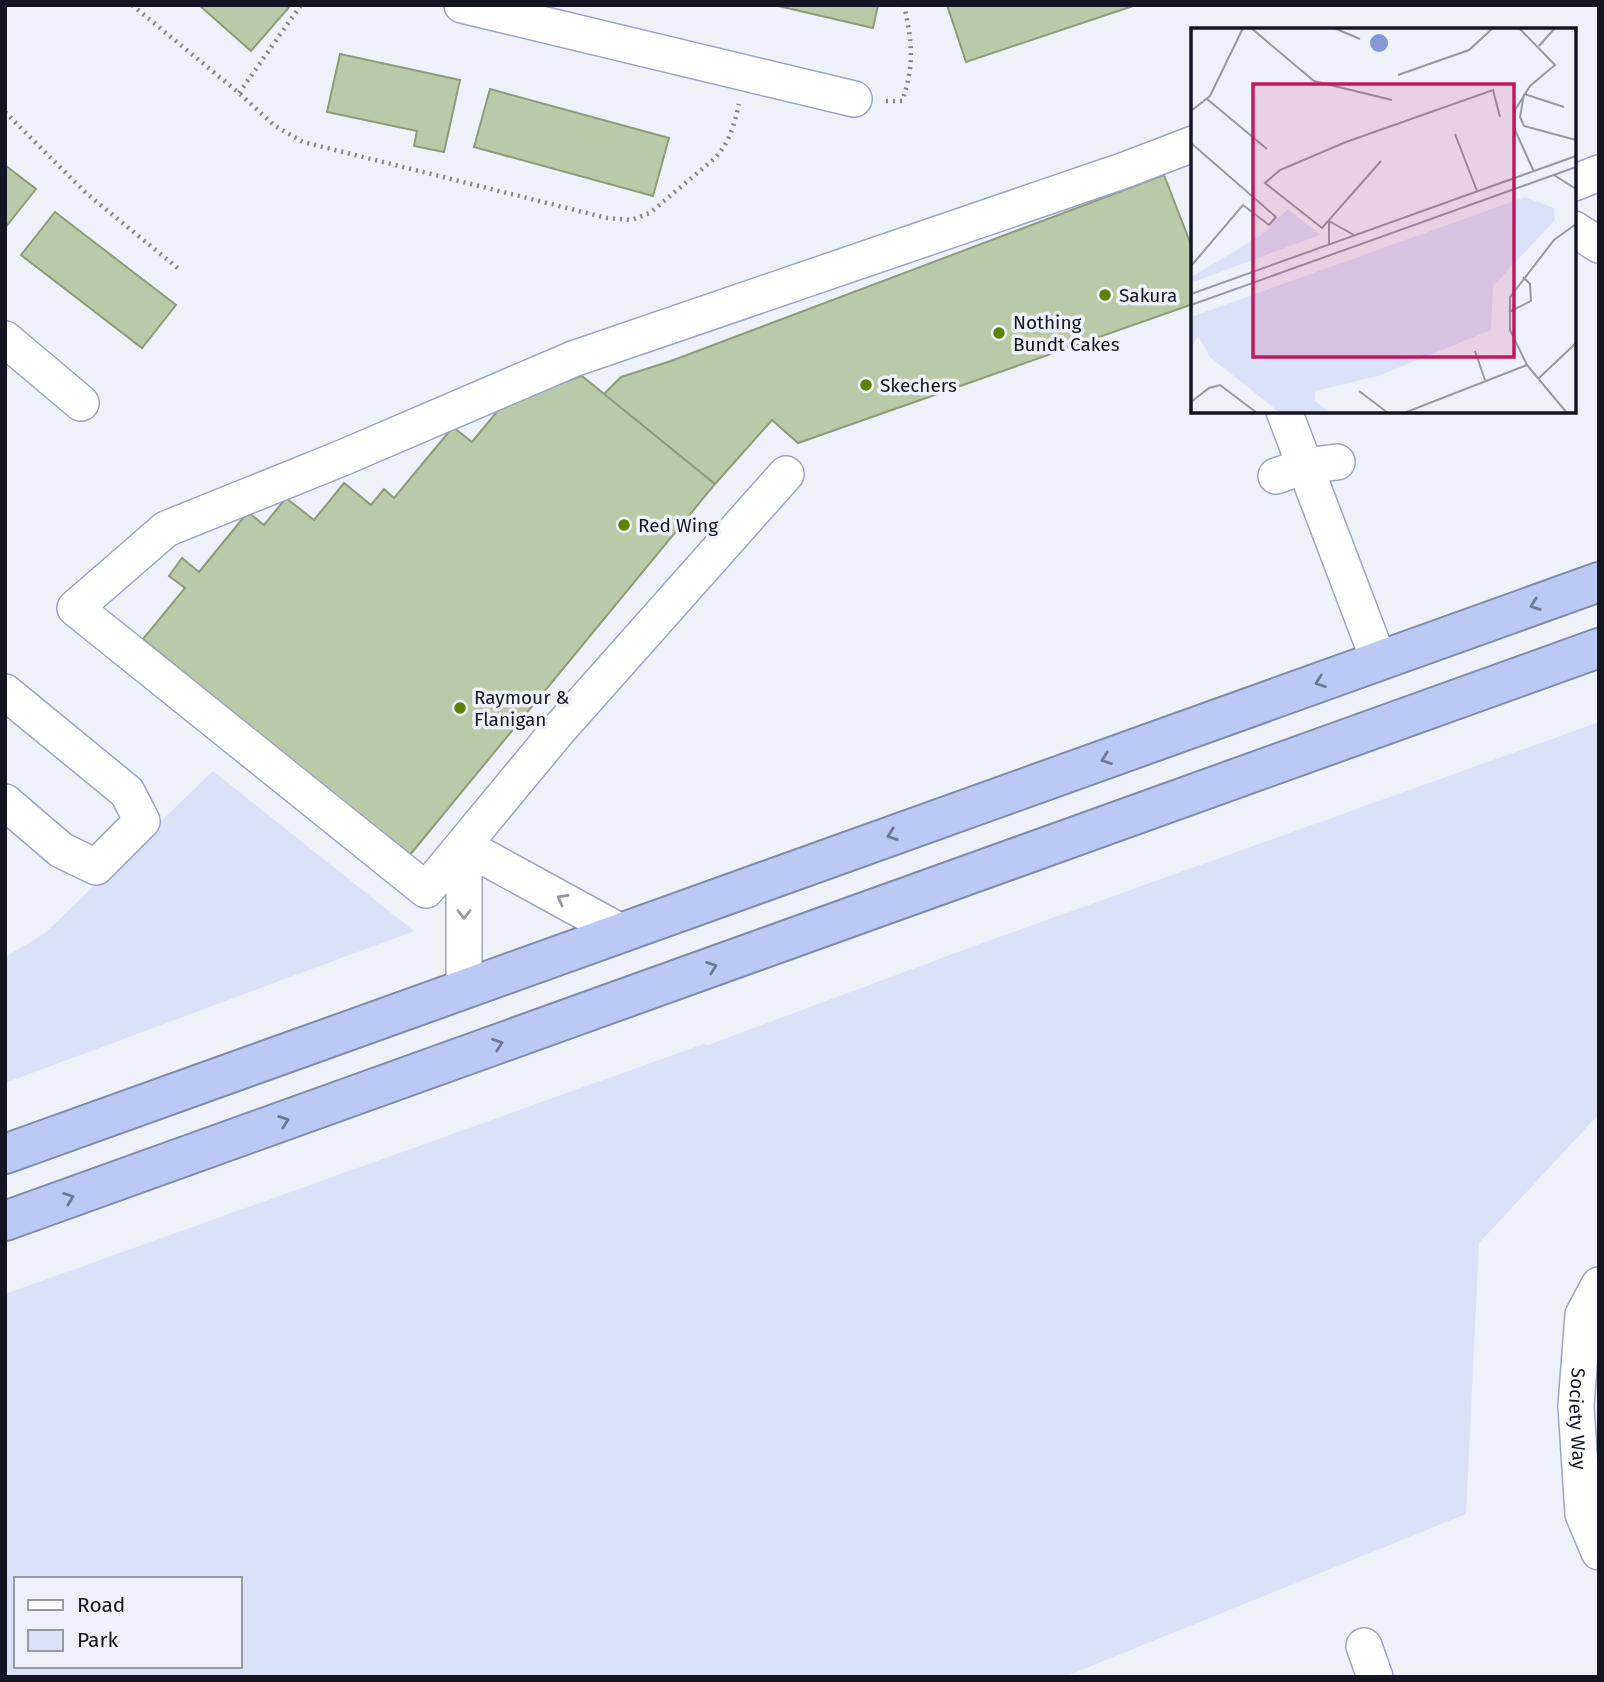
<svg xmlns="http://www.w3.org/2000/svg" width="1604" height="1682" viewBox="0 0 1604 1682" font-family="'Fira Sans',sans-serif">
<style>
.green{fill:#dae1f9;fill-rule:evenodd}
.building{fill:#bacaa8;stroke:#8d9c7b;stroke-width:2}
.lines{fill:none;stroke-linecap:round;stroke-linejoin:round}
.minor-casing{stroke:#9ba5c6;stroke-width:38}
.highway-casing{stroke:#818aab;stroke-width:42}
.path{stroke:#83858f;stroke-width:4.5;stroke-dasharray:2 5;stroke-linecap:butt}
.minor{stroke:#fff;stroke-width:35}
.highway{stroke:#bcc9f5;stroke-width:38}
.oneway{stroke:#707896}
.oneway2{stroke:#95969c}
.poi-dot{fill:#5b8204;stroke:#eff1f9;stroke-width:2.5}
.labels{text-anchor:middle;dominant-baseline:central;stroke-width:7;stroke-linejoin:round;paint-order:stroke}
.poi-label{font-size:19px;fill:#131622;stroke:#eff1f9;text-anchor:start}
.street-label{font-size:19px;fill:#131622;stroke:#eff1f9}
.inset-road{fill:none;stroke:#9799a3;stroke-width:2}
.view{fill:#c2185b;fill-opacity:0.15;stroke:#c2185b;stroke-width:3.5}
.inset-edge{fill:none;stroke:#131622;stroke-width:3.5}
</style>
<rect width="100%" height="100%" fill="#eff1f9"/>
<path class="green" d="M 1599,722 L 1599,1114 L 1479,1243 L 1466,1514 L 1064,1677 L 5,1677 L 5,1294 L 704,1044 L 708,1045 L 966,949 ZM 16,1579 L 240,1579 L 240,1666 L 16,1666 Z
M 213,771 L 414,931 L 5,1083 L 5,957 L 44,934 Z"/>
<path class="building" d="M 199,5 L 291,5 L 251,51 Z
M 774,5 L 878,5 L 873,28 Z
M 947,5 L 1136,5 L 966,62 Z
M 340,54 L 460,80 L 444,152 L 414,146 L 417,131 L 327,112 Z
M 490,89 L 669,138 L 653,196 L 474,147 Z
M 5,165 L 36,189 L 5,228 Z
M 1164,175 L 1193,250 L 1193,304 L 798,443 L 772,420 L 715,484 L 604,394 L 621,377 L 671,361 Z
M 55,212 L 176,305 L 142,348 L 21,255 Z
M 582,376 L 715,484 L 409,856 L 143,639 L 185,588 L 169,576 L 182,558 L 199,572 L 248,512 L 264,525 L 286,498 L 314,520 L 344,483 L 371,505 L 384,489 L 394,498 L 453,427 L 472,442 L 504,403 Z"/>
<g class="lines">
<g class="minor-casing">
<g id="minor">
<path d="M 462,5 L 854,99"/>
<path d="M 1574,183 L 1599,173"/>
<path d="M 1574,229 L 1599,245"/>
<path d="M 5,339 L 81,403"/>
<path d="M 1284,411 L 1379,661"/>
<path d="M 786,474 L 555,734 L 426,890 L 75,608 L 166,529 L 342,458 L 573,359 L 1125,170 L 1193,144"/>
<path d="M 1276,476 L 1305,466 L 1337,462"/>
<path d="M 5,692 L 127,792 L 142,821 L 96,867 L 61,850 L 5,802"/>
<path d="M 464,846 L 621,932"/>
<path d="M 464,846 L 464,989"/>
<path id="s1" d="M 1599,1285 L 1583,1315 L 1576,1406 L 1583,1514 L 1599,1552"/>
<path d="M 1364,1646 L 1375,1677"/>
</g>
</g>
<g class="highway-casing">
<path id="highway" d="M 5,1154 L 1599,582
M 5,1221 L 1599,648"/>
</g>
<path class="path" d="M 132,5 L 239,93 L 275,126 L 303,142 L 607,218 L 631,220 L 650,213 L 715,158 C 730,142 734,125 739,104
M 239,93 L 301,5
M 886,101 L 902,101 C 915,65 912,42 904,5
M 5,112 L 86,193 L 180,270"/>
<use href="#minor" class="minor"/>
<use href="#highway" class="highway"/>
</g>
<defs><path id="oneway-chevron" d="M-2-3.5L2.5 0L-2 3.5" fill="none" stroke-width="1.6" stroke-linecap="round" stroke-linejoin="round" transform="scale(1.75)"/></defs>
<g class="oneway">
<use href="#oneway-chevron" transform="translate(1535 605) rotate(160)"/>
<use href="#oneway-chevron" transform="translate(1320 682) rotate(160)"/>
<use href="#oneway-chevron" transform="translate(1106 759) rotate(160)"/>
<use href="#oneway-chevron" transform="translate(892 835) rotate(160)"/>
<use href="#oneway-chevron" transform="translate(712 967) rotate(-20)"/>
<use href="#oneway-chevron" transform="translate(498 1044) rotate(-20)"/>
<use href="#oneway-chevron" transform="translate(284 1121) rotate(-20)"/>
<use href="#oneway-chevron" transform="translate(69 1198) rotate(-20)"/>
</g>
<g class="oneway2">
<use href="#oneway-chevron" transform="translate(562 899) rotate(-151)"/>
<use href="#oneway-chevron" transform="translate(464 914) rotate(90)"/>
</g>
<g class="poi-dot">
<circle cx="1105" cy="295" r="7"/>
<circle cx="999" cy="333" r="7"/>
<circle cx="866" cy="385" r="7"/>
<circle cx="624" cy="525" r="7"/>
<circle cx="460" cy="708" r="7"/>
</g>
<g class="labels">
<g class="poi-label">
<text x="1119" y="295">Sakura</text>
<text x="1013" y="322">Nothing<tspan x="1013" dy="22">Bundt Cakes</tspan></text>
<text x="880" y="385">Skechers</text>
<text x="638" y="525">Red Wing</text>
<text x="474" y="697">Raymour &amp;<tspan x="474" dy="22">Flanigan</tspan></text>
</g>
<g class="street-label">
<text stroke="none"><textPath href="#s1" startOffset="138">Society Way</textPath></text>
</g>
</g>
<g transform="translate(1191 28)">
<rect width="385" height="385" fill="#eff1f9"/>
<path d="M 334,169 L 363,180 L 364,192 L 302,258 L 300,302 L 187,348 L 124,363 L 124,373 L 139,385 L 89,385 L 19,329 L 7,308 L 0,321 L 0,289 ZM 97,181 L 129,207 L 0,255 L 0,249 L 69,208 Z" fill="#dae1f9"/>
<path d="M179 15a9 9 0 1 1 18 0a9 9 0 1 1-18 0Z" fill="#8597d5"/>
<path class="inset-road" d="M 60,0 L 123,53 L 201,72M 143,0 L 169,11M 328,0 L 364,37 L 339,58 L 324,82 L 324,102 L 343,144M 348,18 L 364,0M 207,47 L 278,22 L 302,0M 333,66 L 373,79M 333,66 L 329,89 L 333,98 L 385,112M 16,71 L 76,121M 0,83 L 19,68 L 52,0M 264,106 L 286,163M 0,115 L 85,189 L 78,197 L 52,177 L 0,238M 190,133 L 131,200 L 74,155 L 89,142 L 155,114 L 302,62 L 309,89M 363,147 L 385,161M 138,193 L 163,207M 138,193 L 138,216M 0,266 L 385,128M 0,277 L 385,139M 318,284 L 340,273 L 339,256 L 332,249M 284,323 L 294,352M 336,337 L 319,302 L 319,269 L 363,212 L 385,196M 348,350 L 385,315M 168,363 L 197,385M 0,374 L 18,360 L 29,357 L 66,385M 213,385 L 336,337 L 376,385"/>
<path class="view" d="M 62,56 L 323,56 L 323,329 L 62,329 Z"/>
<rect width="385" height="385" class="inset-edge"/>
</g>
<rect width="1604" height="1682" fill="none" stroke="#131622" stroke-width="14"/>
<rect x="14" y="1577" width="228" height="91" fill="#eff1f9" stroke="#9799a3" stroke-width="2"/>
<rect x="28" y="1600" width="35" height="10" fill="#ffffff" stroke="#9799a3" stroke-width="2"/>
<text x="77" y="1612" font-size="21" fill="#131622">Road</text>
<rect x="28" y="1630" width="35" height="21" fill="#dae1f9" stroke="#9799a3" stroke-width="2"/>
<text x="77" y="1647" font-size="21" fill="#131622">Park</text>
</svg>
